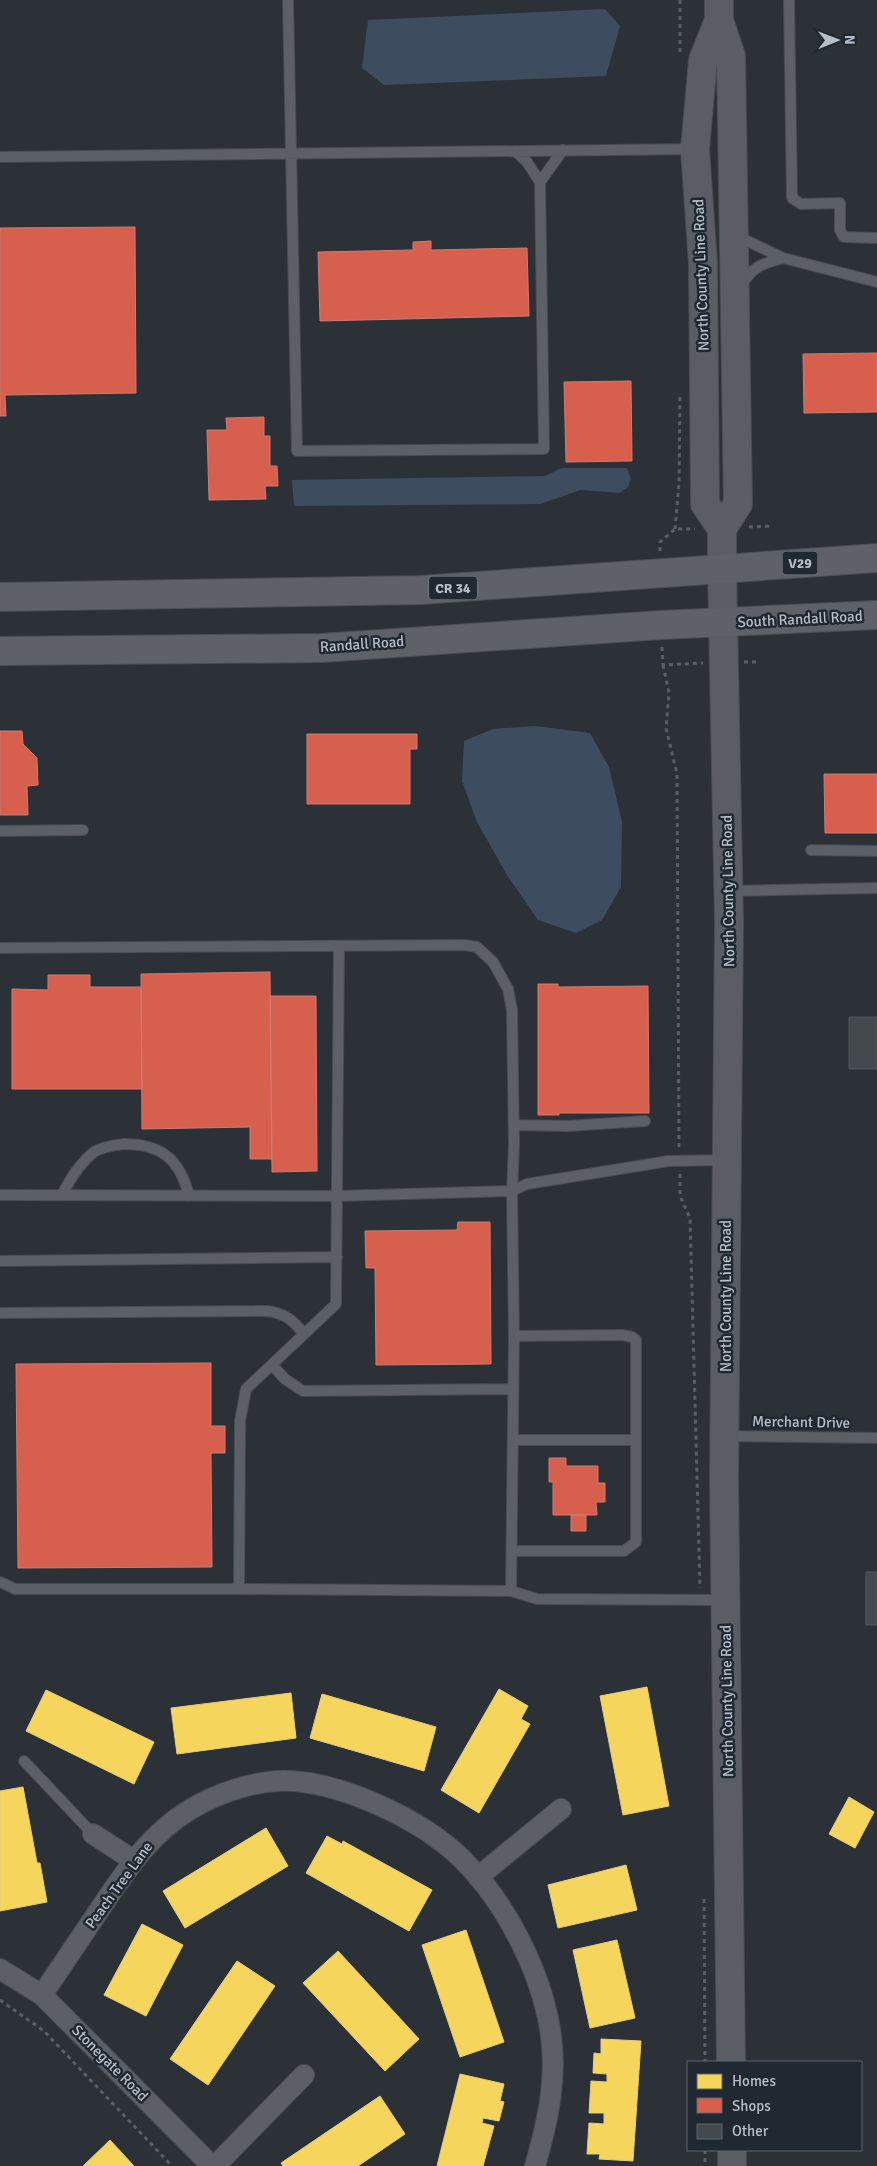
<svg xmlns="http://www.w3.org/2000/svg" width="877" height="2166" viewBox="0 0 877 2166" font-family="Signika,sans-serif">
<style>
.water{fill:#3d4d5f}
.homes{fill:#f6d55c;stroke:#e3ce7c}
.shops{fill:#d6604d;stroke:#cd7c72}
.building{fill:#44494e;stroke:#54595f}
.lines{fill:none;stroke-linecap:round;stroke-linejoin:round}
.lane-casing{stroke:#484c50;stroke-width:12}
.street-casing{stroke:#484c50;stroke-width:22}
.secondary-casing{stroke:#484c50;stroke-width:30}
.primary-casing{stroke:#4a4e54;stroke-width:30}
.path{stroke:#5a5f64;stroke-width:3;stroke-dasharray:4 4;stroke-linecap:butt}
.lane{stroke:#5c6066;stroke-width:10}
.street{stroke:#5c6066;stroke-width:20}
.secondary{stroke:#5a5e64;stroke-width:28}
.primary{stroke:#5e6268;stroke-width:28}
.labels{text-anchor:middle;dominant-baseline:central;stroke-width:5;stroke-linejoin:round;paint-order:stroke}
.shield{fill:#202832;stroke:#8a919b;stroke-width:1}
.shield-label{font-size:14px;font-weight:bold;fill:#b7bec8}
.street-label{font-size:15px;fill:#b7bec8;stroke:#202832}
</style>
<rect width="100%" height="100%" fill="#2c3137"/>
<path class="water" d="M 605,9 L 620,26 L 606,76 L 384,85 L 362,68 L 368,20 Z
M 562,468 L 627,468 L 631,479 L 628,487 L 620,493 L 581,490 L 540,504 L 294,506 L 292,480 L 545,476 Z
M 535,726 L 590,733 L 609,767 L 622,822 L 621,887 L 602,920 L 576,933 L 538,920 L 507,875 L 477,822 L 462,781 L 464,741 L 493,729 Z"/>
<path class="homes" d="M 647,1687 L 669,1806 L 623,1815 L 600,1696 Z
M 499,1689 L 528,1706 L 521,1719 L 530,1724 L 479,1813 L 441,1790 Z
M 46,1690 L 154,1742 L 134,1784 L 26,1731 Z
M 291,1693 L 296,1738 L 177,1754 L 171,1708 Z
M 322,1694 L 436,1727 L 424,1771 L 310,1738 Z
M 23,1787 L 37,1863 L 40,1863 L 47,1902 L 0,1911 L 0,1791 Z
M 849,1797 L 874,1812 L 855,1848 L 829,1834 Z
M 266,1828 L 288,1866 L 185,1928 L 163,1891 Z
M 327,1836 L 342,1844 L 343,1841 L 432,1890 L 409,1931 L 306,1873 Z
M 626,1865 L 637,1910 L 558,1928 L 548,1885 Z
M 142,1924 L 183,1945 L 146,2016 L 104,1995 Z
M 466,1930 L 504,2042 L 460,2057 L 422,1945 Z
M 617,1940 L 635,2018 L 590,2028 L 573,1950 Z
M 338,1951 L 419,2039 L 385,2071 L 303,1983 Z
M 237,1961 L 275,1986 L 208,2085 L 170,2059 Z
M 601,2039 L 641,2041 L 633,2161 L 599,2159 L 600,2154 L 587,2154 L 589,2123 L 604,2124 L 604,2113 L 589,2113 L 591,2081 L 607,2082 L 607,2074 L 593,2073 L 594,2053 L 601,2054 Z
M 460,2074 L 504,2084 L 500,2101 L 504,2102 L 499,2121 L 483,2118 L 482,2123 L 494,2126 L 483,2166 L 437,2166 Z
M 380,2096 L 405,2134 L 358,2166 L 283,2166 L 281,2163 Z
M 110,2140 L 134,2166 L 83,2166 Z"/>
<path class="shops" d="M 135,227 L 136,393 L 5,395 L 6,416 L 0,416 L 0,228 Z
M 431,241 L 431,250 L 527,248 L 529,316 L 320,321 L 318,252 L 413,250 L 413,242 Z
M 877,353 L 877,412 L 804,413 L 803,354 Z
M 631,381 L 632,461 L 566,462 L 564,382 Z
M 264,417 L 264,436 L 270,436 L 270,466 L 277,466 L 278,486 L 265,486 L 266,499 L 209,500 L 207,430 L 227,430 L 226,418 Z
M 0,731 L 22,731 L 23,744 L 37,758 L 38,785 L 27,786 L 28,815 L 0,815 Z
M 307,734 L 417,734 L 417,749 L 410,749 L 410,804 L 307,804 Z
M 824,774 L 877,774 L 877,833 L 825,833 Z
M 270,972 L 272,1159 L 250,1159 L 250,1127 L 142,1129 L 141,974 Z
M 48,975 L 90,975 L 90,987 L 141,987 L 142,1089 L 12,1089 L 12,989 L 48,990 Z
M 538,984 L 558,984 L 558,987 L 648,986 L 649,1113 L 559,1113 L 559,1115 L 538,1115 Z
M 270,996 L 316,996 L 317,1171 L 272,1172 Z
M 458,1222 L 490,1222 L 491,1364 L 376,1365 L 375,1268 L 366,1268 L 365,1231 L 457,1230 Z
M 211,1363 L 211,1426 L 225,1426 L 225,1453 L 211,1453 L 212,1567 L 18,1568 L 16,1364 Z
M 549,1458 L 566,1458 L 566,1466 L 598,1466 L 598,1483 L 605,1483 L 605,1502 L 596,1502 L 597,1515 L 553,1515 L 553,1482 L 549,1482 Z
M 571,1515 L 586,1515 L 586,1531 L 571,1531 Z"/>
<path class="building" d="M 849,1017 L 877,1017 L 877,1069 L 849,1069 Z
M 866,1572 L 877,1572 L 877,1625 L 866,1625 Z"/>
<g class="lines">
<g class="lane-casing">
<path id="lane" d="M 288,0 L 297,451 L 544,449 L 540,182 L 527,162 L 515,151
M 789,0 L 792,198 L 801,204 L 840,203 L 840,230 L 844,237 L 877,238
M 0,157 L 694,149
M 540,182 L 563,150
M 737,236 L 783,258 L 877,282
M 741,285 C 754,266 761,264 783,258
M 0,831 L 83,830
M 811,850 L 877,851
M 730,891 L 877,888
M 339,946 L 336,1304 L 246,1389 L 240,1421 L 239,1589 L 511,1591
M 0,948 L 464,945 L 477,947 L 493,962 L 508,989 L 512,1010 L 514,1145 L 512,1191 L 514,1336 L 511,1591 L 537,1599 L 725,1600
M 514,1125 L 567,1126 L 645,1121
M 0,1195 L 337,1196 L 512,1191 L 527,1184 L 669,1161 L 725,1160
M 62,1195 C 70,1179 80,1163 94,1152 C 102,1147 115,1145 124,1144 C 161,1144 180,1159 189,1196
M 0,1261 L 337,1257
M 0,1313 L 266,1311 C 285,1313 293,1320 304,1334
M 272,1365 L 285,1379 L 303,1391 L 513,1389
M 726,1436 L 877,1438
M 513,1440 L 636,1440
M 512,1551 L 624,1551 L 636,1542 L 636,1340 L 632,1337 L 622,1335 L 514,1336
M 0,1582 L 15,1589 L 239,1589
M 24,1761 L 93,1834"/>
</g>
<g class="street-casing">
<path id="street" d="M 93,1834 L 133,1860
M 478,1877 L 561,1809
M 0,1969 L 42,1995 L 212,2166
M 42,1995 C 61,1967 80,1939 98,1912 C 125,1872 149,1834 191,1809 C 216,1794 248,1783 277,1781 C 335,1778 422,1819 463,1860 C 505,1902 540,1969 550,2029 C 558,2076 548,2121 535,2166
M 215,2166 L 304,2075"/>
</g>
<g class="secondary-casing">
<path id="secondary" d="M 719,0 L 719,20 L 731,56 L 738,504 L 722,529 L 722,568 L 729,922 L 724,1480 L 731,2062
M 719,20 L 703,60 L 695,149 L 703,264 L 705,504 L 722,529
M 732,2150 L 732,2166"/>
</g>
<g class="primary-casing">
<path id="primary" d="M 0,597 L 421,590 L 877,558
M 0,651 L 321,648 L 661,625 L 877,615"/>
</g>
<path class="path" d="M 680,0 L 680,54
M 749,527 L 773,526
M 675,529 L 679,483 L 680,393
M 660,551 L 660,542 L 675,529 L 695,529
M 662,647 L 663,665 L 703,663
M 744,662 L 757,662
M 663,665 L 669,693 L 666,728 L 677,774 L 679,1147
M 680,1174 L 680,1196 L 690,1218 L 700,1588
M 704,1899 L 705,2062
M 0,2000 L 44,2031 L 172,2166
M 705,2150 L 705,2166"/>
<use href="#lane" class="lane"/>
<use href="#street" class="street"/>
<use href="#secondary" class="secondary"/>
<use href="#primary" class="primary"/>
</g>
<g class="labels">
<g class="shield">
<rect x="782.5" y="551.5" width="35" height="23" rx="4"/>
<rect x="429" y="576.5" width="48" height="23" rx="4"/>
</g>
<g class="shield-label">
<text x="800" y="563">V29</text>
<text x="453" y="588">CR 34</text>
</g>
<g class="street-label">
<text transform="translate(701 275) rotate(-92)">North County Line Road</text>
<text transform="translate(800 619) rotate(-3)">South Randall Road</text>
<text transform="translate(362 644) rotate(-4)">Randall Road</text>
<text transform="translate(728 891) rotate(-91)">North County Line Road</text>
<text transform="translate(726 1296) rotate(-90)">North County Line Road</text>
<text transform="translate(801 1422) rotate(1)">Merchant Drive</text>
<text transform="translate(727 1701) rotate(-91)">North County Line Road</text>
<text transform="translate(119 1885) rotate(-54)">Peach Tree Lane</text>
<text transform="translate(110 2063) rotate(45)">Stonegate Road</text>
</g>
</g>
<rect x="687" y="2061" width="175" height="90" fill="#202832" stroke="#5c646e"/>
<rect x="697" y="2074" width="25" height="15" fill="#f6d55c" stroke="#5c646e"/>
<text x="732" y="2086" font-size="15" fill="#b7bec8">Homes</text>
<rect x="697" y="2098" width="25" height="15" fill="#d6604d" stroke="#5c646e"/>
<text x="732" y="2111" font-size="15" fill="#b7bec8">Shops</text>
<rect x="697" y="2124" width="25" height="15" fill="#44494e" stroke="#5c646e"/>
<text x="732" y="2136" font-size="15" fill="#b7bec8">Other</text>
<g transform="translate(837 40) rotate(89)" stroke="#202832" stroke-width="4" paint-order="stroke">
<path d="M0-4L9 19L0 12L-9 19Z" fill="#b7bec8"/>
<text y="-8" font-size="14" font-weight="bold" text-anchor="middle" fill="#b7bec8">N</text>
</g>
</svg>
